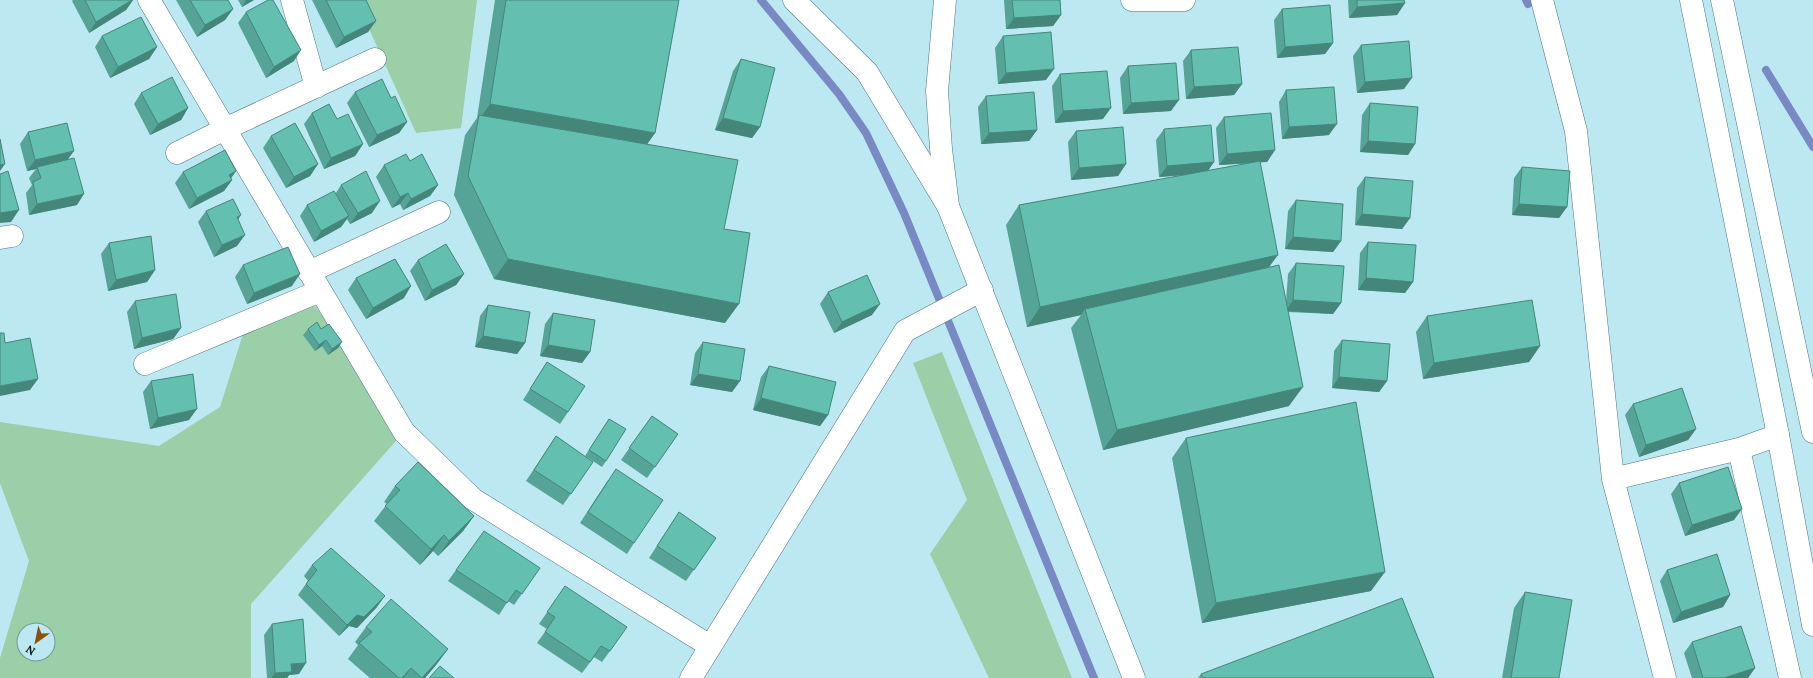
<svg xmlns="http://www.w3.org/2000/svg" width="1813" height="678" viewBox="0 0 1813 678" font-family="Lora,serif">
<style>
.green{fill:#9acfa7;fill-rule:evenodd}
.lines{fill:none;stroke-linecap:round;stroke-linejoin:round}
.stream{stroke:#7889c3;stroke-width:8}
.street-casing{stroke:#4e7780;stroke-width:23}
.secondary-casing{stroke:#4e7780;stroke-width:23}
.street{stroke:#fff;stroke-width:22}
.secondary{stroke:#fff;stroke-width:22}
.wall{fill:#55a497}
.shaded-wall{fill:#45867b}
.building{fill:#63bfb0;stroke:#45867b}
</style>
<rect width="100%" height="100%" fill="#bce8f2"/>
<path class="green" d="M 356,0 L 477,0 L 461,128 L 416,133 Z
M 308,296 L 404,432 L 251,604 L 251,678 L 0,678 L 0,658 L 29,561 L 0,483 L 0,422 L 159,446 L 220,407 L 244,331 ZM 24,630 L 48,630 L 48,654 L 24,654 Z
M 942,352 L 1072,678 L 989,678 L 930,554 L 967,500 L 913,363 Z"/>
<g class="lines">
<path class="stream" d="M 761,0 L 839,94 L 866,133 L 904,213 L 1094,678
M 1526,0 L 1528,4
M 1766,70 L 1813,147"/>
<g class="street-casing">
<path id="street" d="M 149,0 L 404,432 L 473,499 L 710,646
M 292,0 L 316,87
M 794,0 L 867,72 L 948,206
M 1132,0 L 1184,0
M 1542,0 L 1576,131 L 1613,479 L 1665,678
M 177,153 L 225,129 L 375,59
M 0,238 L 12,236
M 309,272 L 439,212
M 145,364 L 320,291
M 1739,449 L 1778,435
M 1613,479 L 1739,449 L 1790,678
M 691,678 L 905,331 L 982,290"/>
</g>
<g class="secondary-casing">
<path id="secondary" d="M 945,0 L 937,91 L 941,149 L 948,206 L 1134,678
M 1691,0 L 1778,435 L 1813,625
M 1722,0 L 1813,432"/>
</g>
<use href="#street" class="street"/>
<use href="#secondary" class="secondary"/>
</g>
<path class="wall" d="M 73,0 L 133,0 L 126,10 L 89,33 L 72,1 Z
M 176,0 L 228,0 L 233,9 L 225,20 L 197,37 Z
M 238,0 L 254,0 L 242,7 Z
M 312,0 L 348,0 L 376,21 L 368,32 L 336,48 Z
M 495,0 L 679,0 L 655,133 L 647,144 L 724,229 L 725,323 L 494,279 L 454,195 L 465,135 L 477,118 Z
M 1004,0 L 1060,0 L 1061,15 L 1053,26 L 1006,29 Z
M 1348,0 L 1404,0 L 1405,3 L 1397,15 L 1349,18 Z
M 1282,9 L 1333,43 L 1325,54 L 1277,58 L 1274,20 Z
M 246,12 L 294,61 L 266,78 L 238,23 Z
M 102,36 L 157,47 L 149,59 L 110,78 L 95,47 Z
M 1003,36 L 1046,80 L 998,84 L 995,48 Z
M 1361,45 L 1404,89 L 1357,93 L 1353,56 Z
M 1191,50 L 1242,84 L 1234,95 L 1186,99 L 1183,61 Z
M 741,59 L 760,127 L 752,138 L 715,130 L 733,71 Z
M 1128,66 L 1171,111 L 1123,114 L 1120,78 Z
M 1060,74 L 1103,119 L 1055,123 L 1052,86 Z
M 1286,90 L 1329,135 L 1282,139 L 1279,102 Z
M 355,92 L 391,98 L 407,122 L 399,133 L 369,147 L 347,103 Z
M 141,93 L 188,108 L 181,120 L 150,135 L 134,104 Z
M 986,96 L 1037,130 L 1029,141 L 981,144 L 978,107 Z
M 1370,103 L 1415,144 L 1408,155 L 1360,152 L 1362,115 Z
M 312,113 L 337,119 L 363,144 L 355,156 L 324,169 L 304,124 Z
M 1224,117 L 1275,150 L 1267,162 L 1260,162 L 1269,267 L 1286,302 L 1288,274 L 1296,263 L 1341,303 L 1333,314 L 1288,312 L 1289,406 L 1103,450 L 1071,328 L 1081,315 L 1027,327 L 1006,225 L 1019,205 L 1188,175 L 1159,177 L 1156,140 L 1164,129 L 1214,162 L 1208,171 L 1254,163 L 1219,165 L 1216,128 Z
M 1076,131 L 1126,164 L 1118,176 L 1071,180 L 1068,142 Z
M 28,132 L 67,159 L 77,205 L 29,215 L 26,193 L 32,185 L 29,178 L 36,169 L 27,171 L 20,144 Z
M 271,136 L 318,164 L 310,176 L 286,188 L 263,148 Z
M 410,161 L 438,185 L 430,196 L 403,210 L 400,204 L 392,208 L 376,177 L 384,165 Z
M 1522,167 L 1567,207 L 1559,218 L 1512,215 L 1514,178 Z
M 236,171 L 231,178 L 232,180 L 224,191 L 189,209 L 175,183 L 183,172 Z
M 1365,177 L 1410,218 L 1402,229 L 1355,225 L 1357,188 Z
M 341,185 L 372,213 L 350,224 L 347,219 L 341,227 L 314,242 L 300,216 L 307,205 L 336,193 Z
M 1296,200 L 1341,241 L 1333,252 L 1285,249 L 1288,211 Z
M 206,211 L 238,220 L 237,246 L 214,257 L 198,222 Z
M 1368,242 L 1413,282 L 1405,293 L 1358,290 L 1360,253 Z
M 109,243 L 155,270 L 147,282 L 108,291 L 101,254 Z
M 418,260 L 464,274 L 456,285 L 425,301 L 410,271 Z
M 243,265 L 292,286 L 247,304 L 235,277 Z
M 356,278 L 404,298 L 366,319 L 348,290 Z
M 828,292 L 872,315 L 834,333 L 820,304 Z
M 135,301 L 181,328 L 173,339 L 134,349 L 127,312 Z
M 488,305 L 525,343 L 517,354 L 475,347 L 480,316 Z
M 553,313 L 590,352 L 582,363 L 540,356 L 545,324 Z
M 1427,316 L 1540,346 L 1529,362 L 1423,379 L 1416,332 Z
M 308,329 L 321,329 L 342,342 L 338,348 L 328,355 L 322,346 L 315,351 L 303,335 Z
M 1342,340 L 1387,381 L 1379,392 L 1332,388 L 1334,351 Z
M 703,342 L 740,381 L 732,392 L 690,385 L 695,353 Z
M 547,362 L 568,412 L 560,424 L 523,400 Z
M 769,366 L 828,415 L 820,426 L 753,410 L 761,377 Z
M 151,381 L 189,420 L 150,429 L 143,392 Z
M 1633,404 L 1696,429 L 1688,440 L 1639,457 L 1625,415 Z
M 652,416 L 678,434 L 647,478 L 621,460 Z
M 609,419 L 606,461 L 602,467 L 585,456 Z
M 556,436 L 593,462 L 563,505 L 526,481 Z
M 1186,438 L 1371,591 L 1202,623 L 1172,458 Z
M 608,480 L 634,543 L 627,554 L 580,523 Z
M 1679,483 L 1734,520 L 1685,536 L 1671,494 Z
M 395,486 L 474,516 L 463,531 L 438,556 L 433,551 L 420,565 L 374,521 L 387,504 L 384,502 Z
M 679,512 L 716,538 L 686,581 L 649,558 Z
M 312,565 L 377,607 L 357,628 L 349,626 L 339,636 L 298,595 L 308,581 L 304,576 Z
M 540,568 L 514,605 L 508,601 L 499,615 L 448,581 L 456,570 Z
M 1667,570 L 1730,595 L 1723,607 L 1673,623 L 1660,581 Z
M 565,586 L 610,651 L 602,662 L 594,657 L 582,673 L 537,643 L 547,629 L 539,624 Z
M 1525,592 L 1559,678 L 1502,678 L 1514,608 Z
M 272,624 L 299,674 L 289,675 L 287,678 L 267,678 L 264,635 Z
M 366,627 L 448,649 L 436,665 L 425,678 L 370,678 L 348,659 L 358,645 L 355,642 Z
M 1692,642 L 1755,668 L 1748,678 L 1692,678 L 1684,653 Z
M 1201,674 L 1434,678 L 1198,678 Z"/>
<path class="shaded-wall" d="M 132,0 L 133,0 L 126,10 L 89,33 L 96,22 Z
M 246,0 L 254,0 L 242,7 Z
M 1405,3 L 1397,15 L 1349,18 L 1357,7 Z
M 233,9 L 225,20 L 197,37 L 205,25 Z
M 1061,15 L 1053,26 L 1006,29 L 1014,18 Z
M 376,21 L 368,32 L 336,48 L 344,37 Z
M 1333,43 L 1325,54 L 1277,58 L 1285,47 Z
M 157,47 L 149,59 L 110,78 L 118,67 Z
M 301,50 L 294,61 L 266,78 L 274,67 Z
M 1054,69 L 1046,80 L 998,84 L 1006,73 Z
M 1412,78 L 1404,89 L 1357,93 L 1365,82 Z
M 1242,84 L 1234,95 L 1186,99 L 1194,87 Z
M 1179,100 L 1171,111 L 1123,114 L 1131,103 Z
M 490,104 L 655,133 L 641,153 L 478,121 Z
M 188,108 L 181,120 L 150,135 L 158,124 Z
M 1111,108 L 1103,119 L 1055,123 L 1063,111 Z
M 723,118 L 760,127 L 752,138 L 715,130 Z
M 407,122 L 399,133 L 369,147 L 377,135 Z
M 1337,124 L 1329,135 L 1282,139 L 1289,127 Z
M 1037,130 L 1029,141 L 981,144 L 989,133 Z
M 1368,141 L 1415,144 L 1408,155 L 1360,152 Z
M 363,144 L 355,156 L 324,169 L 331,158 Z
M 1275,150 L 1267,162 L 1219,165 L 1227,154 Z
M 74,151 L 66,162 L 37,167 L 36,169 L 27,171 L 35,160 Z
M 1214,162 L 1206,173 L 1159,177 L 1167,166 Z
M 5,164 L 0,171 L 0,165 Z
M 318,164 L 310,176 L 286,188 L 294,177 Z
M 1126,164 L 1118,176 L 1071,180 L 1079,168 Z
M 236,171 L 229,181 L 232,180 L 224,191 L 189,209 L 197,198 L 229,175 Z
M 438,185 L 430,196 L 403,210 L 411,199 Z
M 408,193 L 400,204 L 392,208 L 400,197 Z
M 84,194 L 77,205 L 29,215 L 37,204 Z
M 380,201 L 372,213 L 350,224 L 358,213 Z
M 1519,204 L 1567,207 L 1559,218 L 1512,215 Z
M 19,210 L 11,222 L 0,223 L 0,213 Z
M 1362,214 L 1410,218 L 1402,229 L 1355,225 Z
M 241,215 L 234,226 L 237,217 Z
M 349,216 L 341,227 L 314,242 L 321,231 Z
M 245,235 L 237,246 L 214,257 L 222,245 Z
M 1293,237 L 1341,241 L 1333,252 L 1285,249 Z
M 1278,255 L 1264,274 L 1085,309 L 1081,315 L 1027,327 L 1040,307 Z
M 508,259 L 739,304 L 725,323 L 494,279 Z
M 155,270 L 147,282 L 108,291 L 116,280 Z
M 300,274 L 292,286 L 247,304 L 254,293 Z
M 464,274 L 456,285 L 425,301 L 432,290 Z
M 1366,278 L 1413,282 L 1405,293 L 1358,290 Z
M 411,286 L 404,298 L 366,319 L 373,308 Z
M 1293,300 L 1341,303 L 1333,314 L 1286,311 Z
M 880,304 L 872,315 L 834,333 L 842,322 Z
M 181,328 L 173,339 L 134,349 L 142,338 Z
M 483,336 L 525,343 L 517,354 L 475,347 Z
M 326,340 L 322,346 L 315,351 L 319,345 Z
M 342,342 L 338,348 L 328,355 L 332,349 Z
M 548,345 L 590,352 L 582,363 L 540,356 Z
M 1540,346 L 1529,362 L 1423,379 L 1434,363 Z
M 698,374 L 740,381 L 732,392 L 690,385 Z
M 1339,377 L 1387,381 L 1379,392 L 1332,388 Z
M 38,379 L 30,390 L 0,396 L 0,386 Z
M 1303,387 L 1289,406 L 1103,450 L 1117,430 Z
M 761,398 L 828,415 L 820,426 L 753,410 Z
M 197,409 L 189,420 L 150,429 L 158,418 Z
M 1696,429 L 1688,440 L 1639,457 L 1646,445 Z
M 1742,509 L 1734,520 L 1685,536 L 1692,525 Z
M 474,516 L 463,531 L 438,556 L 449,541 Z
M 444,535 L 433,551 L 420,565 L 431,549 Z
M 1385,572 L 1371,591 L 1202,623 L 1216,603 Z
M 1730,595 L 1723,607 L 1673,623 L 1681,612 Z
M 385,596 L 377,607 L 357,628 L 349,626 L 339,636 L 347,625 L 357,615 Z
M 448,649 L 436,665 L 425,678 L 422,678 Z
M 306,663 L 299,674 L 289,675 L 287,678 L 271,678 L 275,673 L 291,664 Z
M 411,668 L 404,678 L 402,678 Z
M 1755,668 L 1748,678 L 1724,678 Z"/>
<path class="building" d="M 85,0 L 132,0 L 96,22 Z
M 190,0 L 228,0 L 233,9 L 205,25 Z
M 268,0 L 273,0 L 301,50 L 274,67 L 246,12 Z
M 326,0 L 366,0 L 376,21 L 344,37 Z
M 506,0 L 679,0 L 655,133 L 490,104 Z
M 1012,0 L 1060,0 L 1061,15 L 1014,18 Z
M 1357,0 L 1404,0 L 1405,3 L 1357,7 Z
M 1330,5 L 1333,43 L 1285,47 L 1282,9 Z
M 141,17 L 157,47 L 118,67 L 102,36 Z
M 1051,32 L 1054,69 L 1006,73 L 1003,36 Z
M 1409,41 L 1412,78 L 1365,82 L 1361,45 Z
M 1238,47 L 1242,84 L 1194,87 L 1191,50 Z
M 741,59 L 775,68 L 760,127 L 723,118 Z
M 1176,63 L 1179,100 L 1131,103 L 1128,66 Z
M 1107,71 L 1111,108 L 1063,111 L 1060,74 Z
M 172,77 L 188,108 L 158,124 L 141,93 Z
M 382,79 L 391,98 L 395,96 L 407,122 L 377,135 L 355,92 Z
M 1334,87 L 1337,124 L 1289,127 L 1286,90 Z
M 1034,92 L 1037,130 L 989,133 L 986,96 Z
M 1370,103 L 1418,107 L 1415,144 L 1368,141 Z
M 329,104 L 337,119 L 348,114 L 363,144 L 331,158 L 312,113 Z
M 1271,113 L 1275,150 L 1227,154 L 1224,117 Z
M 479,115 L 738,160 L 724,229 L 750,233 L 739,304 L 508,259 L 468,176 Z
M 67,123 L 74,151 L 35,160 L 28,132 Z
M 295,123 L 318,164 L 294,177 L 271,136 Z
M 1211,125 L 1214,162 L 1167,166 L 1164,129 Z
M 1123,127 L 1126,164 L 1079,168 L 1076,131 Z
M 0,139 L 5,164 L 0,165 Z
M 225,150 L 236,171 L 229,175 L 232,180 L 197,198 L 183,172 Z
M 406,154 L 410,161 L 422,154 L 438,185 L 411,199 L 408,193 L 400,197 L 384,165 Z
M 74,158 L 84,194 L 37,204 L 33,182 L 41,178 L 37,167 Z
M 1260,161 L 1278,255 L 1040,307 L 1019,205 Z
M 1522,167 L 1570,171 L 1567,207 L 1519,204 Z
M 8,171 L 19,210 L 0,213 L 0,174 Z
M 366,171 L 380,201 L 358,213 L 341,185 Z
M 1365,177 L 1413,181 L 1410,218 L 1362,214 Z
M 334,191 L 349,216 L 321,231 L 307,205 Z
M 233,199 L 241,215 L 237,217 L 245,235 L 222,245 L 206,211 Z
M 1296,200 L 1343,204 L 1341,241 L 1293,237 Z
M 151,236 L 155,270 L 116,280 L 109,243 Z
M 1368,242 L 1416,245 L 1413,282 L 1366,278 Z
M 446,244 L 464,274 L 432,290 L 418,260 Z
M 288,247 L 300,274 L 254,293 L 243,265 Z
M 395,259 L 411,286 L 373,308 L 356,278 Z
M 1296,263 L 1344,266 L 1341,303 L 1293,300 Z
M 1279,265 L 1303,387 L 1117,430 L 1085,309 Z
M 867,275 L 880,304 L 842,322 L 828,292 Z
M 176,294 L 181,328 L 142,338 L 135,301 Z
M 1532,300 L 1540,346 L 1434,363 L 1427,316 Z
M 488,305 L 530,312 L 525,343 L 483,336 Z
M 553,313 L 595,320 L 590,352 L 548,345 Z
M 317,322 L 321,329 L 329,324 L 342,342 L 332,349 L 326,340 L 319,345 L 308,329 Z
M 0,333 L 4,333 L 5,343 L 30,338 L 38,379 L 0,386 Z
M 1342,340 L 1390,344 L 1387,381 L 1339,377 Z
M 703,342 L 745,349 L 740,381 L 698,374 Z
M 547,362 L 585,386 L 568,412 L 530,389 Z
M 769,366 L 836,382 L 828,415 L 761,398 Z
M 193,374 L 197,409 L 158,418 L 151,381 Z
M 1682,388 L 1696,429 L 1646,445 L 1633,404 Z
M 1356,402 L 1385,572 L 1216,603 L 1186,438 Z
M 652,416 L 678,434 L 655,467 L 629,448 Z
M 609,419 L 626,429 L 606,461 L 589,450 Z
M 556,436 L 593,462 L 571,494 L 534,470 Z
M 418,462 L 474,516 L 449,541 L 444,535 L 431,549 L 385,506 L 400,490 L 395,486 Z
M 1728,467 L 1742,509 L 1692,525 L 1679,483 Z
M 616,469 L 663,500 L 634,543 L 588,512 Z
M 679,512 L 716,538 L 694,570 L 657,546 Z
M 484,531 L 540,568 L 522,594 L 516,590 L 507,603 L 456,570 Z
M 331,548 L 385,596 L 364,617 L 357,615 L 347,625 L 306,584 L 317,570 L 312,565 Z
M 1717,554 L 1730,595 L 1681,612 L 1667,570 Z
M 565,586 L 627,627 L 610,651 L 601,646 L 590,662 L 545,632 L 555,617 L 547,612 Z
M 1525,592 L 1572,600 L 1559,678 L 1511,678 Z
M 1402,598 L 1434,678 L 1203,678 L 1201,674 Z
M 391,599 L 448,649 L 422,678 L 411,668 L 402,678 L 399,678 L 359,643 L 372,632 L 366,627 Z
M 303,619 L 306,663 L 291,664 L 292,672 L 275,673 L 272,624 Z
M 1741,626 L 1755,668 L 1724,678 L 1703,678 L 1692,642 Z
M 440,666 L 454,678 L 429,678 Z"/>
<g transform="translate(36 642) rotate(213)"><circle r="19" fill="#bce8f2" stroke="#74959c"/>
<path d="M0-3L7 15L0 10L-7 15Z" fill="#8b510c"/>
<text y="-6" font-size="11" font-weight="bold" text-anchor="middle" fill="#07181b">N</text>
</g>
</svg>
